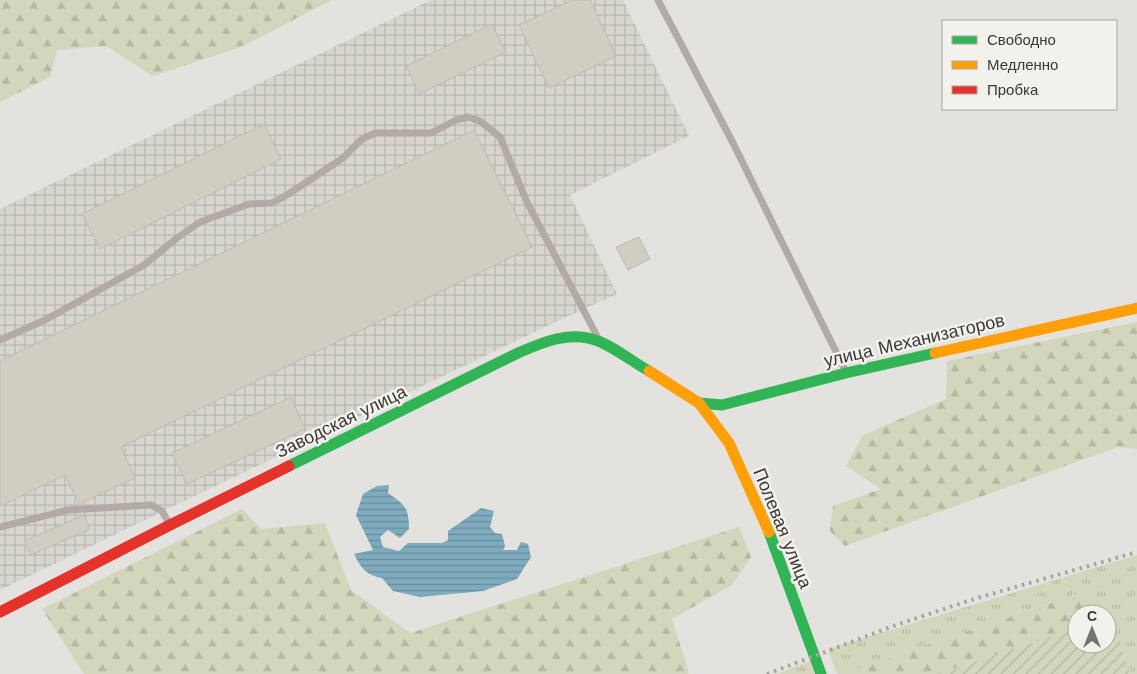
<svg xmlns="http://www.w3.org/2000/svg" width="1137" height="674" viewBox="0 0 1137 674" font-family="'Work Sans',sans-serif">
<style>
.industrial{fill:url(#industrial-grid)}
.grass{fill:url(#grass-tufts)}
.forest{fill:url(#forest-firs)}
.garden{fill:url(#garden-furrows)}
.water{fill:url(#water-rules)}
.building{fill:#d1cdc0;stroke:#bbbab8}
.lines{fill:none;stroke-linecap:round;stroke-linejoin:round}
.lane{stroke:#b3aaa8;stroke-width:7}
.fast{stroke:#30b455;stroke-width:11}
.slow{stroke:#ff9f0a;stroke-width:11}
.jam{stroke:#e5322d;stroke-width:11}
.rail{stroke:#a8a29f;stroke-width:4;stroke-dasharray:2.5 5;stroke-linecap:butt}
.labels{text-anchor:middle;dominant-baseline:central;stroke-width:5;stroke-linejoin:round;paint-order:stroke}
.street-label{font-size:18px;fill:#3a3937;stroke:#f2f1eb}
</style>
<defs>
<pattern id="industrial-grid" width="8" height="8" patternUnits="userSpaceOnUse" patternTransform="scale(1.25)"><rect width="8" height="8" fill="#d7d5ce"/><path d="M0 4h8M4 0v8" fill="none" stroke="#b9b8b2"/></pattern>
<pattern id="grass-tufts" width="24" height="20" patternUnits="userSpaceOnUse" patternTransform="scale(1.25)"><rect width="24" height="20" fill="#d3d6bb"/><path d="M3 7l-1-3M5 7V3M7 7l1-3M15 17l-1-3M17 17v-4M19 17l1-3" fill="none" stroke="#b6b8a1"/></pattern>
<pattern id="forest-firs" width="22" height="20" patternUnits="userSpaceOnUse" patternTransform="scale(1.25)"><rect width="22" height="20" fill="#d3d6bb"/><path d="M5 1l3.5 6h-7zM16 11l3.5 6h-7z" fill="#b6b8a1"/></pattern>
<pattern id="garden-furrows" width="10" height="10" patternUnits="userSpaceOnUse" patternTransform="scale(1.25)"><rect width="10" height="10" fill="#d3d6bb"/><path d="M-1 1l2-2M0 10L10 0M9 11l2-2" fill="none" stroke="#b6b8a1"/></pattern>
<pattern id="water-rules" width="6" height="5" patternUnits="userSpaceOnUse" patternTransform="scale(1.25)"><rect width="6" height="5" fill="#7eabbe"/><path d="M0 2.5h6" fill="none" stroke="#688c9b"/></pattern>
</defs>
<rect width="100%" height="100%" fill="#e4e2df"/>
<path class="industrial" d="M 431,0 L 623,0 L 689,136 L 570,195 L 617,294 L 547,326 L 0,590 L 0,209 Z"/>
<path class="grass" d="M 1137,555 L 1137,674 L 1130,674 L 1112,617 L 1107,618 L 1107,614 L 1090,614 L 1083,592 L 843,674 L 837,674 L 828,649 Z
M 810,661 L 814,674 L 777,674 Z"/>
<path class="forest" d="M 0,0 L 332,0 L 241,47 L 153,76 L 106,46 L 57,50 L 50,77 L 0,102 Z
M 1137,322 L 1137,449 L 1118,447 L 845,546 L 830,531 L 833,506 L 881,489 L 846,466 L 863,435 L 946,399 L 947,361 Z
M 242,509 L 261,529 L 325,523 L 351,590 L 410,633 L 739,527 L 751,557 L 732,585 L 672,619 L 689,673 L 687,674 L 84,674 L 42,609 Z
M 1083,592 L 1090,614 L 1077,614 L 1077,628 L 936,674 L 843,674 Z"/>
<path class="garden" d="M 1112,616 L 1130,674 L 936,674 L 1077,628 L 1077,644 L 1107,644 L 1107,618 Z"/>
<path class="water" d="M 389,485 L 388,493 C 405,505 409,508 409,529 L 400,538 L 388,530 L 380,537 L 383,547 L 399,551 L 408,543 L 442,543 L 448,540 L 448,531 L 481,508 L 494,511 L 490,527 L 495,533 L 502,534 L 505,546 L 503,550 L 517,550 L 521,542 L 528,544 L 531,557 L 517,579 L 483,591 L 420,597 L 393,591 L 382,578 C 366,575 361,568 354,554 L 373,550 L 356,515 L 363,494 L 377,486 Z"/>
<path class="building" d="M 572,0 L 590,0 L 616,56 L 549,88 L 519,25 Z
M 492,24 L 506,52 L 419,94 L 406,66 Z
M 264,124 L 281,159 L 100,249 L 82,214 Z
M 474,130 L 532,247 L 121,447 L 135,478 L 79,504 L 65,475 L 0,506 L 0,361 Z
M 639,237 L 650,259 L 628,270 L 616,247 Z
M 291,397 L 305,429 L 187,484 L 172,453 Z
M 84,515 L 90,529 L 31,555 L 24,541 Z"/>
<g class="lines">
<path class="lane" d="M 658,0 L 733,143 L 846,372
M 0,340 L 45,320 L 144,265 L 177,238 L 200,222 L 249,204 L 272,203 L 287,195 L 343,158 L 362,139 L 375,133 L 431,133 L 456,120 L 468,117 L 480,121 L 500,137 L 527,202 L 597,336
M 0,527 L 68,510 L 151,505 L 162,511 L 170,525"/>
<path class="fast" d="M 699,403 L 722,405 L 846,373 L 935,353
M 289,466 L 518,353 C 543,342 571,330 598,341 C 614,347 633,362 649,371
M 769,532 L 821,674"/>
<path class="slow" d="M 935,353 L 1137,308
M 649,371 L 699,403 L 729,443 L 769,532"/>
<path class="jam" d="M 0,612 L 170,525 L 289,466"/>
<path class="rail" d="M 767,674 L 896,625 L 974,599 L 1137,552"/>
</g>
<g class="labels">
<g class="street-label">
<text transform="translate(914 340) rotate(-13)">улица Механизаторов</text>
<text transform="translate(341 421) rotate(-26)">Заводская улица</text>
<text transform="translate(783 528) rotate(68)">Полевая улица</text>
</g>
</g>
<rect x="942" y="20" width="175" height="90" fill="#f2f1eb" stroke="#a8a7a3"/>
<rect x="952" y="36" width="25" height="8" fill="#30b455" stroke="#a8a7a3"/>
<text x="987" y="45" font-size="15" fill="#3a3937">Свободно</text>
<rect x="952" y="61" width="25" height="8" fill="#ff9f0a" stroke="#a8a7a3"/>
<text x="987" y="70" font-size="15" fill="#3a3937">Медленно</text>
<rect x="952" y="86" width="25" height="8" fill="#e5322d" stroke="#a8a7a3"/>
<text x="987" y="95" font-size="15" fill="#3a3937">Пробка</text>
<g transform="translate(1092 629)"><circle r="24" fill="#f2f1eb" stroke="#a8a7a3"/>
<path d="M0-4L9 19L0 12L-9 19Z" fill="#767472"/>
<text y="-8" font-size="14" font-weight="bold" text-anchor="middle" fill="#3a3937">С</text>
</g>
</svg>
